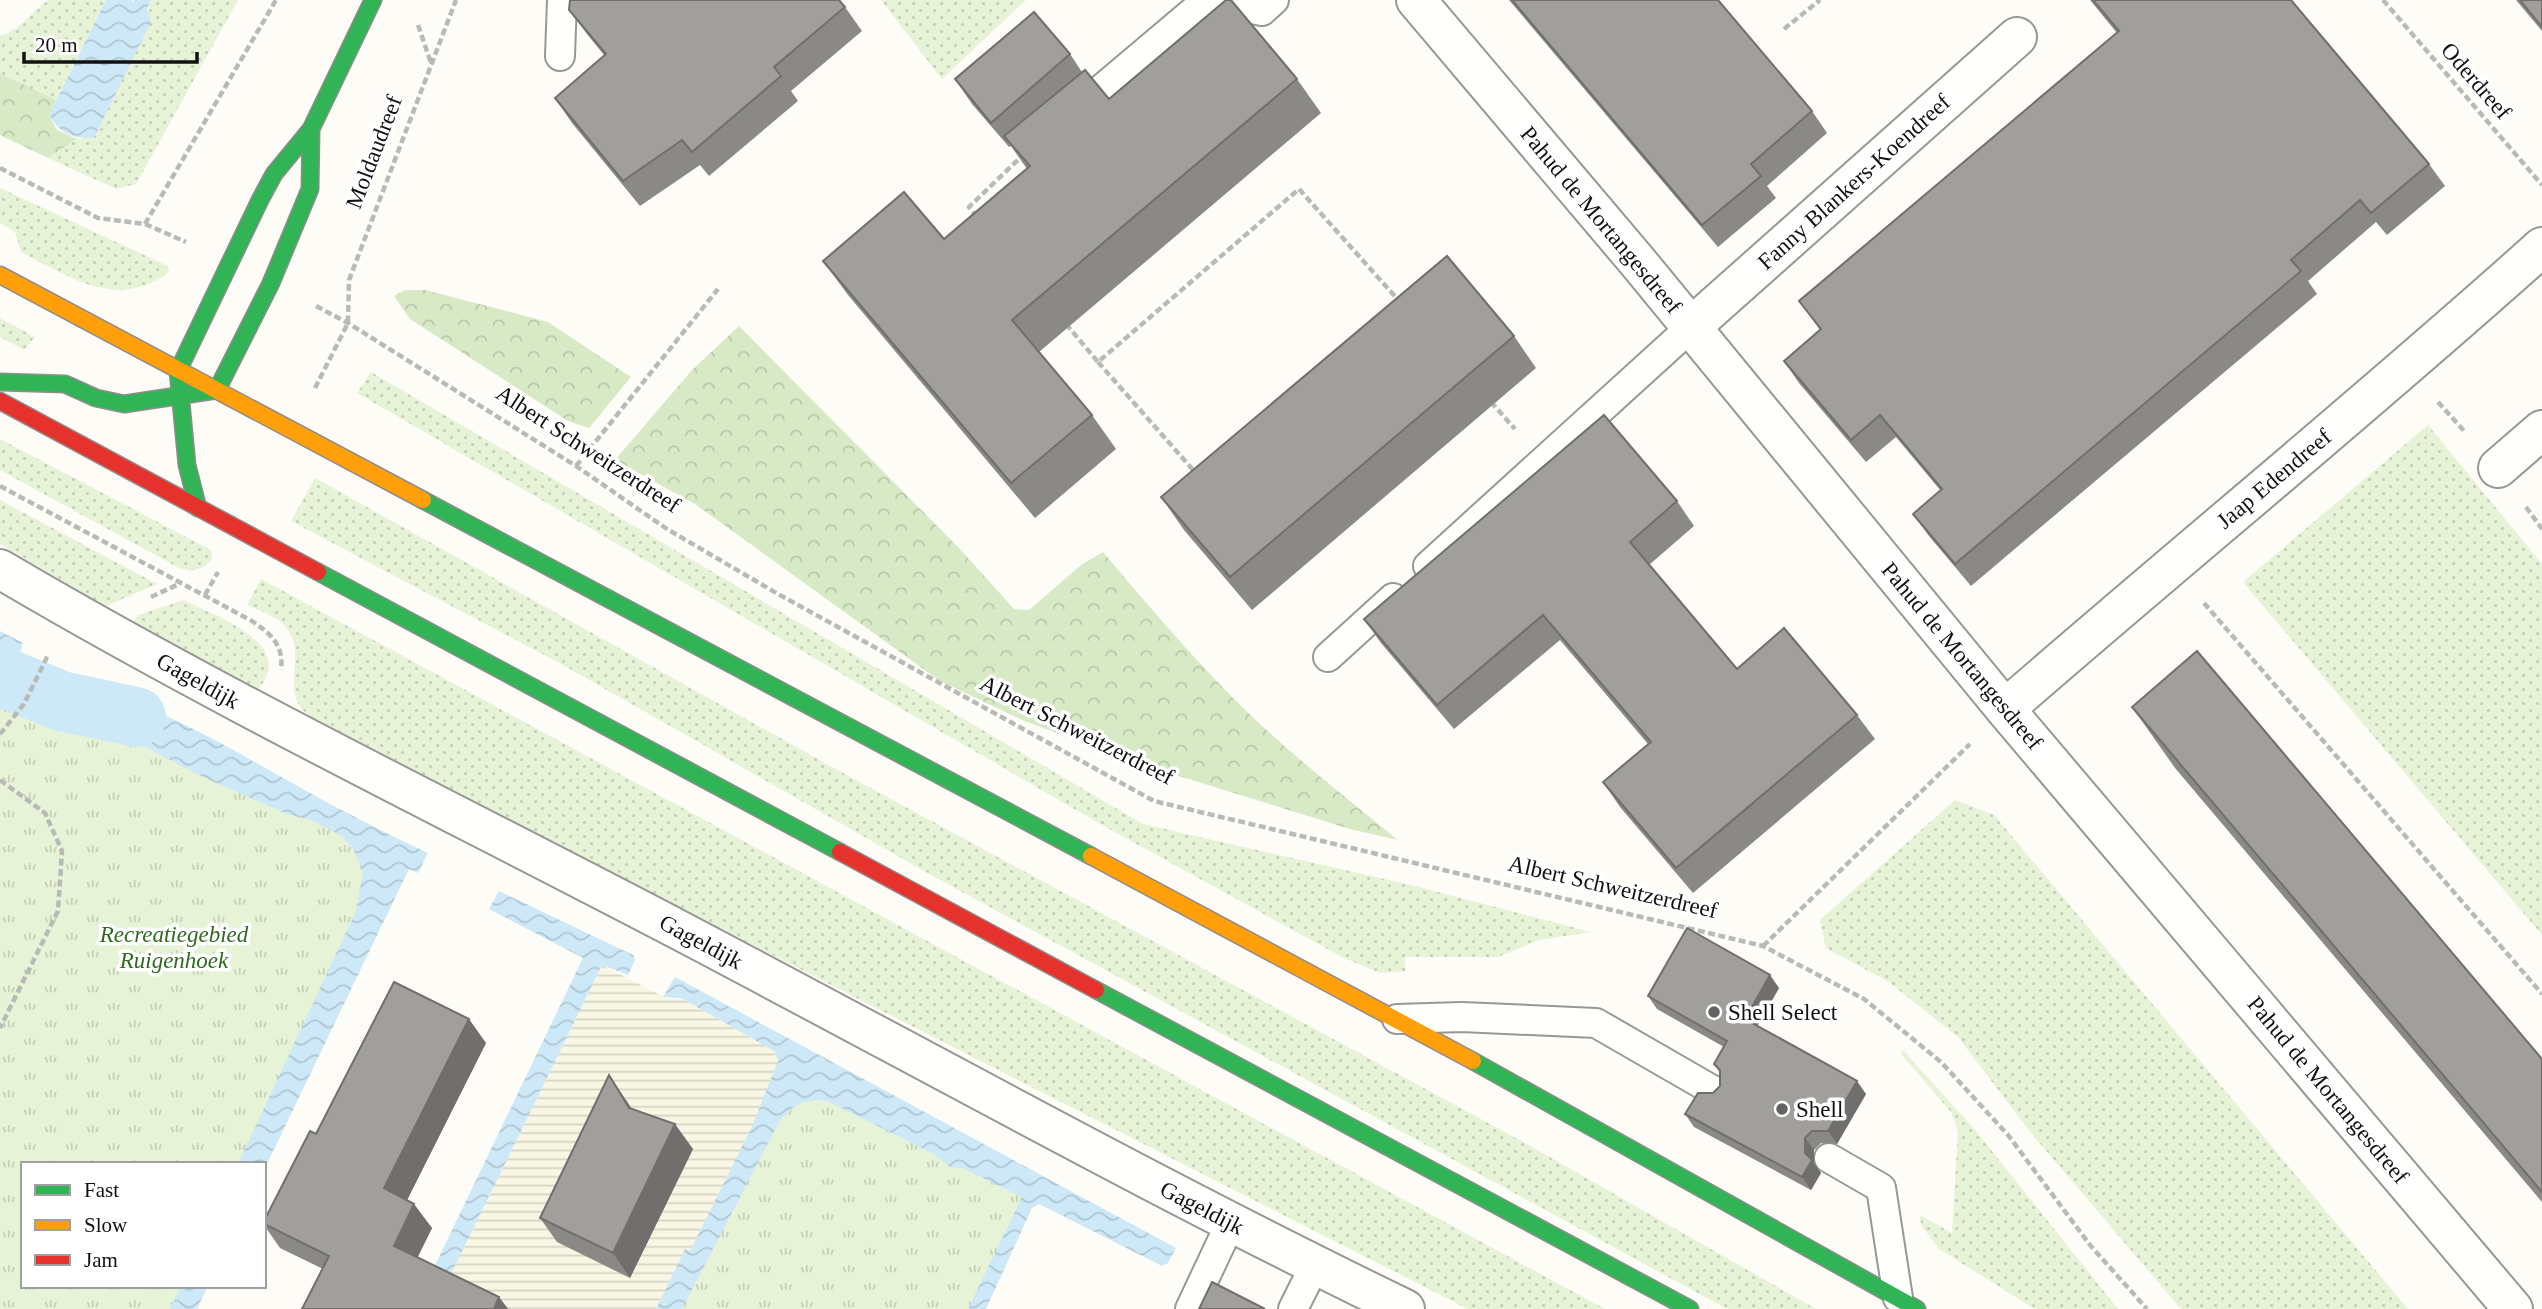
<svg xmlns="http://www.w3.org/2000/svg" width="2542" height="1309" viewBox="0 0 2542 1309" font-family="Georgia,serif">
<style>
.farmland{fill:url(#farmland-rules)}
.grass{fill:url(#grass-dots)}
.forest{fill:url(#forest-crowns)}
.park{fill:url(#park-tufts)}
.water{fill:url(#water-waves)}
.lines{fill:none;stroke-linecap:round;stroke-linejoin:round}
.canal{stroke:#cde8f7;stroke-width:60}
.lane-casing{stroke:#979795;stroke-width:32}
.street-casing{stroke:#979795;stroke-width:42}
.fast-casing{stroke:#8e8d8b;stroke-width:19}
.slow-casing{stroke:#8e8d8b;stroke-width:19}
.jam-casing{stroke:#8e8d8b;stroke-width:19}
.path{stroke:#b9b9b8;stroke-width:4.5;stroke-dasharray:7 3.5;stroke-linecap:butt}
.lane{stroke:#fffffe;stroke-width:28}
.street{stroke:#fffffe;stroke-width:38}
.fast{stroke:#30b455;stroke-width:16}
.slow{stroke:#ff9f0a;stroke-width:16}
.jam{stroke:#e5322d;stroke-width:16}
.wall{fill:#8a8986}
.shaded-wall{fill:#716f6d}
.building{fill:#a19f9c;stroke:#716f6d;stroke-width:2}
.poi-dot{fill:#646362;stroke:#fff;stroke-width:2.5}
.labels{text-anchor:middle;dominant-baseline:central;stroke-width:7;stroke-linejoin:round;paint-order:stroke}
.street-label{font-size:23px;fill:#111;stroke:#fff}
.park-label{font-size:23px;font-style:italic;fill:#2f6b1f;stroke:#fff}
.poi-label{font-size:23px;fill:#111;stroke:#fff;text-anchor:start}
</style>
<defs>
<pattern id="farmland-rules" width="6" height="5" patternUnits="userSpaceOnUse" patternTransform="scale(1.75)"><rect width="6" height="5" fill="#f9f7e4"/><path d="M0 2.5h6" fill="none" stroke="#d4d3c3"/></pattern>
<pattern id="grass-dots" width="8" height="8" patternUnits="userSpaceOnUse" patternTransform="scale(1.75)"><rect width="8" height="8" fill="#e7f3d7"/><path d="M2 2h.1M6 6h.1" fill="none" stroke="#c5cfb8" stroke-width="1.8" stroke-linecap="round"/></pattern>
<pattern id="forest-crowns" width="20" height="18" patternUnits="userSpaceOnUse" patternTransform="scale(1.75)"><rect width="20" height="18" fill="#d8eac5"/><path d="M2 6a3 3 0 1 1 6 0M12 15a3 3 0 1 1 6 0" fill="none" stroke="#b8c8a8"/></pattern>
<pattern id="park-tufts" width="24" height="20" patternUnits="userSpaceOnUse" patternTransform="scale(1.75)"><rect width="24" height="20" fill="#e7f3d7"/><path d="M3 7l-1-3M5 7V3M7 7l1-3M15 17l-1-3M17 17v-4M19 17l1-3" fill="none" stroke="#c5cfb8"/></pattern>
<pattern id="water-waves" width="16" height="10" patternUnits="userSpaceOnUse" patternTransform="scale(1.75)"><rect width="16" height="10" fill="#cde8f7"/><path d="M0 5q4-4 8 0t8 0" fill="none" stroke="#afc6d3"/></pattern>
</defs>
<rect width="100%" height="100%" fill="#fdfcf7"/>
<path class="farmland" d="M 602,965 L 668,999 L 681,998 L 774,1051 L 778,1064 L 752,1126 L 690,1251 L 685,1249 L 656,1309 L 434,1309 Z"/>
<path class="grass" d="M 49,0 L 106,0 L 56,100 L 0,73 L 0,36 C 26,27 27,14 49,0 Z
M 151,0 L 238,0 L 136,184 L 116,189 L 48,158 L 77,139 L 94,137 Z
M 881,0 L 1026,0 L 942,79 Z
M 0,188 L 168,266 L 169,272 C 118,311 69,277 21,252 L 15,232 L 0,223 Z
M 0,318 L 35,337 L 24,350 L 0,337 Z
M 371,372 L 1143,824 L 1415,886 L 1591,932 L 1539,940 L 1498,957 L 1404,957 L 1406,971 L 1380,973 L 1342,957 L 1102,825 L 357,393 Z
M 2428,425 L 2542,564 L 2542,935 L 2243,582 Z
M 0,439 L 211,550 L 212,559 C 204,570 192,572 179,568 L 0,470 Z
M 315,478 L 832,767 L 1525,1143 L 1816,1309 L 1727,1309 L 931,875 L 565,666 L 291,521 Z
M 0,500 L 157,584 L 106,606 L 93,599 L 0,544 Z
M 261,579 L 1605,1309 L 1468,1309 L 725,931 L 308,715 C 276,689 313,652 282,623 C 273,615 258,610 247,605 Z
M 184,600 C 218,618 297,643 258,690 L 133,622 L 138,615 Z
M 1955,800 L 1994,815 L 2408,1309 L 2181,1309 L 2031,1133 L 1958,1037 L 1889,982 L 1826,948 L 1820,920 Z
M 1903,1050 L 1976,1131 L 2118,1309 L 2035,1309 L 1939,1249 L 1921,1225 L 1920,1215 L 1952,1233 L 1958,1131 L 1951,1112 L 1901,1054 Z"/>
<path class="forest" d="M 0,73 L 56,100 L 49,116 L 57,130 L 77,139 L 48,158 L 0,135 Z
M 405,290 L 425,290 L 548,322 L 631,377 L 589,428 L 568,421 L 410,319 L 394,296 Z
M 739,326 L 959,548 L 1014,609 L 1029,610 L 1081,565 L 1103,552 C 1147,604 1191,656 1239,704 C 1289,753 1344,796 1398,840 L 1350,829 L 1140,764 L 1022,720 L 940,681 L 695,504 L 615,460 L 692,370 Z"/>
<path class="park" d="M 0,680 L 316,820 L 404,868 L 261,1164 L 23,1164 L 23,1286 L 202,1286 L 191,1309 L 0,1309 Z
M 795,1061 L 1036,1188 L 977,1309 L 670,1309 Z"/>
<path class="water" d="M 106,0 L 132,0 L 132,3 L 134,0 L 151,0 L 147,9 L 151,22 L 94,138 C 73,139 60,134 49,115 Z
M 0,631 L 23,643 L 15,671 L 3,695 L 0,694 Z
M 60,683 C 150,699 215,740 294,784 C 338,809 383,832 428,853 L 418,873 L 409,869 L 264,1170 L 264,1164 L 238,1164 L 356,911 L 363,871 L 353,849 L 342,836 L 311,820 L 287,814 L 205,778 L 143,746 L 53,709 Z
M 499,891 L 633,955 L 635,960 L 628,975 L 602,965 L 434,1309 L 414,1309 L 583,958 L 489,909 Z
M 675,977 L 1176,1248 L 1168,1263 L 1162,1266 L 1039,1204 L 1032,1208 L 986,1309 L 968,1309 L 1022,1197 L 962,1168 L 950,1167 L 932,1153 L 827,1101 C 804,1098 794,1104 779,1122 L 682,1309 L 656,1309 L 685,1249 L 690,1251 L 752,1126 L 778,1061 L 774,1051 L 681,998 L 663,997 Z
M 181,1286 L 208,1286 L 197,1309 L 170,1309 Z"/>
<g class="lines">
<path class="canal" d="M 0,676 L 61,701 L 136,717"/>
<g class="lane-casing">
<path id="lane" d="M 560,56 L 562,0
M 1072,114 L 1207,0 L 1262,11 L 1274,0
M 1428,566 L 1691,327
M 1328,657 L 1393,598
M 1397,1019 L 1462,1017 L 1596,1023 L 1714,1091
M 1829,1158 L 1881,1188 L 1898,1298
M 1190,1309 L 1231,1222
M 1293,1309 L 1315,1265"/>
</g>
<g class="street-casing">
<path id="street" d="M 1416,0 L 1637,261 L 2005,709 L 2513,1309
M 1691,327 L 2017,37
M 2498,468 L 2542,430
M 0,569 C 220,699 450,810 677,929 C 919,1056 1159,1190 1405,1309
M 2005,709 C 2183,554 2366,405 2542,247"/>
</g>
<g class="fast-casing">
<path id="fast" d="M 0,382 L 65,384 L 96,398 L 124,404 L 217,390 L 271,283 L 310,189 L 311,129
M 423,500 L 1091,856
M 198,508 L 187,465 L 178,371 L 260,200 L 274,174 L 311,129 L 373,0
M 318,572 L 840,852
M 1096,990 L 1690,1309
M 1473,1061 L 1917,1309"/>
</g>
<g class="slow-casing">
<path id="slow" d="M 0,275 L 423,500
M 1091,856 L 1473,1061"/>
</g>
<g class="jam-casing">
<path id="jam" d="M 0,401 L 318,572
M 840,852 L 1096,990"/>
</g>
<path class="path" d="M 2383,0 L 2542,185
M 418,25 L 431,63
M 1784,29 L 1820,0
M 0,168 L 98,218 L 145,224 L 186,242
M 977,217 L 969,207 L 1023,155
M 145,224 L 276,0
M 316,306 L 348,323 L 576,466 L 667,529 L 778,594 L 1154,801 L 1763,946 L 1864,999 L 1941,1062 L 2008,1135 L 2090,1245 L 2147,1309
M 1066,324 L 1098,362 L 1299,189 L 1400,302
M 1098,362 L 1194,471 L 1197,469
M 315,388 L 348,323 L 349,280 L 456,0
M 1491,402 L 1515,429
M 2438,402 L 2465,432
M 576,466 L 718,289
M 0,486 L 252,621 C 271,634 284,645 281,670
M 2526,507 L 2542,529
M 205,595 L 218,572
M 151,597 L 181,583
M 2204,603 L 2542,994
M 0,734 L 24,704 L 48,655
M 0,780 L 45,813 L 62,851 L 58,911 L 0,1028
M 1763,946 L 1970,744"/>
<use href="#lane" class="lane"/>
<use href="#street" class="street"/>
<use href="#fast" class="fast"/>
<use href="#slow" class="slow"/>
<use href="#jam" class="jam"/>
</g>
<path class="wall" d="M 1509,0 L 1718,0 L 1812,111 L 1827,133 L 1767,186 L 1776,198 L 1718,247 Z
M 2090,0 L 2291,0 L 2429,164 L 2445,186 L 2387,235 L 2376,222 L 2308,281 L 2317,294 L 1971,586 L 1929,536 L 1913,514 L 1941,491 L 1896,437 L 1866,462 L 1799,383 L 1784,361 L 1820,330 L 1799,301 L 2117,33 Z
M 2516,0 L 2542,0 L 2542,31 Z
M 845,7 L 862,31 L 791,91 L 798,101 L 709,176 L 700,165 L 640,206 L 572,123 L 555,98 L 604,55 L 587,34 L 569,10 Z
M 1070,54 L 1082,72 L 1109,99 L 1297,79 L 1321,113 L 1039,352 L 1092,415 L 1116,449 L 1035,518 L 848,295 L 823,261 L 944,239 L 1027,169 L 1011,146 L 1009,147 L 972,104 L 955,79 Z
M 1514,336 L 1536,368 L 1252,610 L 1184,530 L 1161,497 Z
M 1677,501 L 1694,526 L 1649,565 L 1737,669 L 1857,715 L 1875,739 L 1693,893 L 1620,807 L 1603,782 L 1648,744 L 1560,640 L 1454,729 L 1381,643 L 1364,619 Z
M 2132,707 L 2542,1059 L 2542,1202 L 2175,768 Z
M 1779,988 L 1757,1026 L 1866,1094 L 1837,1144 L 1821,1143 L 1814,1150 L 1814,1163 L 1821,1173 L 1811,1190 L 1694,1127 L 1685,1114 L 1713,1093 L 1720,1086 L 1720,1073 L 1714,1064 L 1724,1047 L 1657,1009 L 1648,996 Z
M 486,1043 L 407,1200 L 432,1228 L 417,1257 L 499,1297 L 508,1309 L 302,1309 L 323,1269 L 280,1248 L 264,1225 L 264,1221 Z
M 626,1100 L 632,1109 L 693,1149 L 630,1278 L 557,1242 L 540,1218 Z"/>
<path class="shaded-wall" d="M 1770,975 L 1779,988 L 1754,1032 L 1745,1019 Z
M 469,1019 L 486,1043 L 401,1212 L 384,1188 Z
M 609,1075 L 626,1100 L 646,1133 L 629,1108 Z
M 1857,1081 L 1866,1094 L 1837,1144 L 1828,1131 Z
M 675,1124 L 693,1149 L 630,1278 L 613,1253 Z
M 1805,1138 L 1814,1150 L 1814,1163 L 1821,1173 L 1811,1190 L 1802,1177 L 1805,1153 Z
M 414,1204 L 432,1228 L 411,1271 L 394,1246 Z
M 499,1297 L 508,1309 L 494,1309 Z"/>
<path class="building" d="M 570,0 L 839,0 L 845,7 L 774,67 L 781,76 L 692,152 L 682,140 L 623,181 L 555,98 L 606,54 L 569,10 Z
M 1226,0 L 1231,0 L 1297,79 L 1012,320 L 1092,415 L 1011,483 L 823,261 L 904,192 L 944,239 L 1030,166 L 1004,136 L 1085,70 L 1109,99 Z
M 1512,0 L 1718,0 L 1812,111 L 1751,164 L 1761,176 L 1702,225 Z
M 2093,0 L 2291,0 L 2429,164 L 2371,213 L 2360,200 L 2291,260 L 2301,271 L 1955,564 L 1913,514 L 1942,489 L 1880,415 L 1851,440 L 1784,361 L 1821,329 L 1799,301 L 2119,31 Z
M 2520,0 L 2542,0 L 2542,27 Z
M 1034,12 L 1070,54 L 991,123 L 955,79 Z
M 1447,256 L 1514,336 L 1230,577 L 1161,497 Z
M 1604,415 L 1677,501 L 1630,542 L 1737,669 L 1784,628 L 1857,715 L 1676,868 L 1603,782 L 1651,742 L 1543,615 L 1437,705 L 1364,619 Z
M 2197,651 L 2542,1059 L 2542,1192 L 2132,707 Z
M 1687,928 L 1770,975 L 1745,1019 L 1857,1081 L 1828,1131 L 1812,1131 L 1805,1138 L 1805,1153 L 1812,1160 L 1802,1177 L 1685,1114 L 1698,1093 L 1713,1093 L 1720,1086 L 1720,1070 L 1714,1064 L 1727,1041 L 1648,996 Z
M 394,982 L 469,1019 L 384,1188 L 414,1204 L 394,1246 L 499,1297 L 494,1309 L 302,1309 L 329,1256 L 264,1224 L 264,1221 L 310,1131 L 316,1134 Z
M 609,1075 L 629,1108 L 675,1124 L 613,1253 L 540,1218 Z
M 1212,1282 L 1265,1309 L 1199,1309 Z"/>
<g class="poi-dot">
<circle cx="1714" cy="1012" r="7"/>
<circle cx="1782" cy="1109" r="7"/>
</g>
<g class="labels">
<g class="street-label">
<text transform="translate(2476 81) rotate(49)">Oderdreef</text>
<text transform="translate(374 152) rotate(-69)">Moldaudreef</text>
<text transform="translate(1854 182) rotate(-42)">Fanny Blankers-Koendreef</text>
<text transform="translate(1601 220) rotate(50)">Pahud de Mortangesdreef</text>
<text transform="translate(588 449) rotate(33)">Albert Schweitzerdreef</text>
<text transform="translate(2274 479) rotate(-40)">Jaap Edendreef</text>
<text transform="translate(1962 656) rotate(50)">Pahud de Mortangesdreef</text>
<text transform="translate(198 681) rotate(29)">Gageldijk</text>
<text transform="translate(1077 730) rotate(27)">Albert Schweitzerdreef</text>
<text transform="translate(1613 887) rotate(13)">Albert Schweitzerdreef</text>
<text transform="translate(701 942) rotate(28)">Gageldijk</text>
<text transform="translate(2328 1090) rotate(50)">Pahud de Mortangesdreef</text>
<text transform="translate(1202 1208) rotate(27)">Gageldijk</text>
</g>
<g class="park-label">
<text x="174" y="934">Recreatiegebied<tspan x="174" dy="26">Ruigenhoek</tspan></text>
</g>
<g class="poi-label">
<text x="1728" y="1012">Shell Select</text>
<text x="1796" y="1109">Shell</text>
</g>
</g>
<rect x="21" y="1162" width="245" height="126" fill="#ffffff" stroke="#a0a0a0" stroke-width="2"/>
<rect x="35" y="1185" width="35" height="10" fill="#30b455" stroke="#a0a0a0" stroke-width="2"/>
<text x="84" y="1197" font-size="21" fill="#111111">Fast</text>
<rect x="35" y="1220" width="35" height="10" fill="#ff9f0a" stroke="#a0a0a0" stroke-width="2"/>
<text x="84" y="1232" font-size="21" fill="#111111">Slow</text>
<rect x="35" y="1255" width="35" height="10" fill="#e5322d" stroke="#a0a0a0" stroke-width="2"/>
<text x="84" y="1267" font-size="21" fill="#111111">Jam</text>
<path d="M24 52v10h173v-10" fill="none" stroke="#111111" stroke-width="3.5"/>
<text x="35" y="52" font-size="21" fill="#111111" stroke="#ffffff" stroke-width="5" paint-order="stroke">20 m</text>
</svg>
